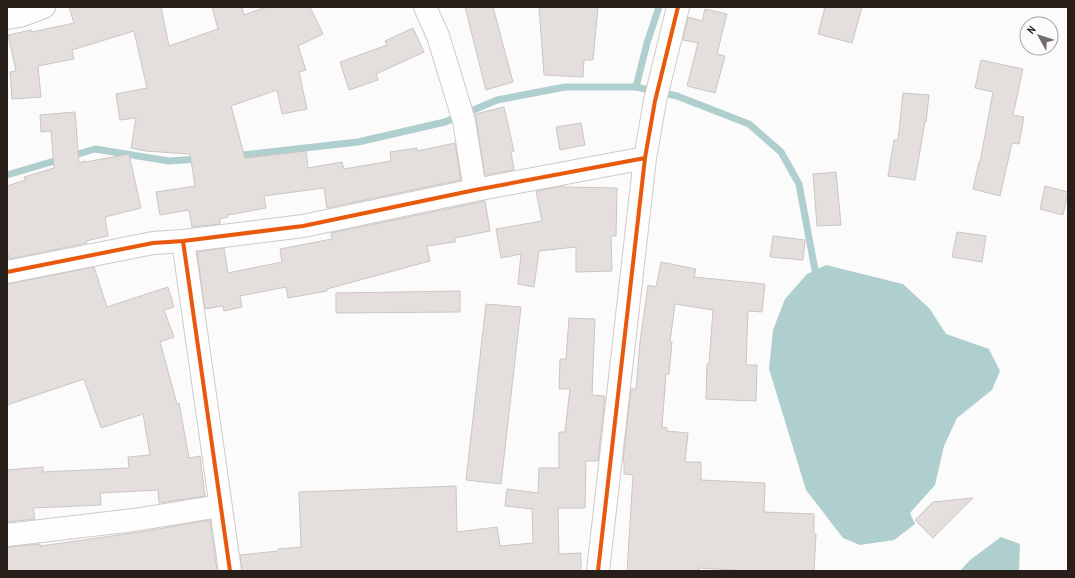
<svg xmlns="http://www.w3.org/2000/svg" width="1075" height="578" viewBox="0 0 1075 578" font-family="'Archivo Narrow',sans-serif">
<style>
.water{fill:#afcece}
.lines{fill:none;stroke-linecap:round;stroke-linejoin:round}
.stream{stroke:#afcece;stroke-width:7}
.building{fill:#e4dfdd;stroke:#cbc6c3}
.minor-casing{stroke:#cecac7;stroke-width:24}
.minor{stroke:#fefefe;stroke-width:22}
.cycleway-casing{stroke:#fbfbfb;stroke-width:6}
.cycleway{stroke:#e8590c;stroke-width:4}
</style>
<rect width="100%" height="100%" fill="#fbfbfb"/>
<path class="water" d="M 826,265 L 903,284 L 930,309 L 946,334 L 989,349 L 1000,371 L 992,390 L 957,418 L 944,446 L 935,485 L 910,513 L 915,524 L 894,540 L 860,545 L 843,538 L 806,490 L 769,369 L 773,330 L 785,299 L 807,274 Z
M 1001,537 L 1020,544 L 1019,571 L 960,571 L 970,560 Z"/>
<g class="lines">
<path class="stream" d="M 636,87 L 647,43 L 659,7
M 235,156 L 358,142 L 445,122 L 497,100 L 565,87 L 636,87 L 677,96 L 749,124 L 781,152 L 799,184 L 815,270
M 7,175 L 95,149 L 169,161 L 199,159"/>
</g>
<path class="building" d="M 69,7 L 161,7 L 169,46 L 218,29 L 212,7 L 242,7 L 244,15 L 266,7 L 310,7 L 323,34 L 298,46 L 306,70 L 299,72 L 307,109 L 282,114 L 277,90 L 231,106 L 245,158 L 306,151 L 308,168 L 342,162 L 344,169 L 391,161 L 390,152 L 417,148 L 417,151 L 455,143 L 461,180 L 327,208 L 324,188 L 264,196 L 266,208 L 228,215 L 228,217 L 220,219 L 220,224 L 192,227 L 189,210 L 160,215 L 156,192 L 195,186 L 190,154 L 145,151 L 131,148 L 136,118 L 120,120 L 116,94 L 147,88 L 134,31 L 72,50 L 74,59 L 38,66 L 41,97 L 12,99 L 10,72 L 16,71 L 8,35 L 31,30 L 32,32 L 74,23 Z
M 465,7 L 493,7 L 513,82 L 486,90 Z
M 539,7 L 598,7 L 593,60 L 584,60 L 583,77 L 544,75 Z
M 825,7 L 862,7 L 852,43 L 818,34 Z
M 705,9 L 727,14 L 717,54 L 725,56 L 715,93 L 687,86 L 698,43 L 683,40 L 688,17 L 702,21 Z
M 413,28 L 424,52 L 376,74 L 378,80 L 349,90 L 340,62 L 387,45 L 385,41 Z
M 981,60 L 1023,69 L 1013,115 L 1024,117 L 1019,144 L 1012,143 L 1000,196 L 973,189 L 979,162 L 980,162 L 993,92 L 975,88 Z
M 903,93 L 929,95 L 926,122 L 925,121 L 915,180 L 888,176 L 894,140 L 898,140 Z
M 504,107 L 514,151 L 511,152 L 514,170 L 485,175 L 475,114 Z
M 75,112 L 79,163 L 85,161 L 86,162 L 129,154 L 141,208 L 105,217 L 108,236 L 86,241 L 87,243 L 9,259 L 7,250 L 7,186 L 25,180 L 24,177 L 54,168 L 51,131 L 41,132 L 40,115 Z
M 581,123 L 585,145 L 560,150 L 556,127 Z
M 836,172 L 841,225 L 817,226 L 813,174 Z
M 564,186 L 565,187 L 617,188 L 616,236 L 611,236 L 612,271 L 576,272 L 576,247 L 539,251 L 534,287 L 518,284 L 521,254 L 501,258 L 496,229 L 542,221 L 536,191 Z
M 1045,186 L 1068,192 L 1063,215 L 1040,209 Z
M 485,201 L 490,231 L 455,238 L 455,242 L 427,246 L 430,261 L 327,289 L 327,291 L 288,298 L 286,287 L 240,296 L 242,307 L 224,311 L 223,306 L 205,309 L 197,252 L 224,248 L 228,273 L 282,262 L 280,249 L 332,239 L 331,233 Z
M 957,232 L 986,236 L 982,262 L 952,257 Z
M 773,236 L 805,240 L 803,260 L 770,257 Z
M 661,262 L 696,269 L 694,277 L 765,284 L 762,312 L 748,311 L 746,365 L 757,365 L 756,401 L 706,399 L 707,364 L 709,364 L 713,310 L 675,304 L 670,342 L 672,342 L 669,374 L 666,374 L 662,427 L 667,428 L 667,431 L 688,433 L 685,462 L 701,462 L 701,480 L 765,483 L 764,512 L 814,514 L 814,534 L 816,534 L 814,571 L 750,571 L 699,568 L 699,571 L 627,571 L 633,475 L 624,474 L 624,461 L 623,461 L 631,389 L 636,389 L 640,342 L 648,285 L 656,287 Z
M 94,267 L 107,307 L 168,287 L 174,307 L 164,310 L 174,337 L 160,342 L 177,404 L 179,403 L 189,458 L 200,456 L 205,496 L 159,503 L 158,490 L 100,493 L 101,505 L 33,508 L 35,519 L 7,522 L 7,470 L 43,467 L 43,472 L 129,468 L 128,457 L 150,455 L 143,414 L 101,428 L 84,379 L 7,405 L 7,284 Z
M 460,291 L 460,312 L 336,313 L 336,293 Z
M 486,304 L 521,307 L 501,484 L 466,480 Z
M 569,318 L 595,319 L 592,395 L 605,396 L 598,461 L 586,461 L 585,508 L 558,508 L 559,554 L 581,553 L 581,571 L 242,571 L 240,555 L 278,551 L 278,549 L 301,547 L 299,492 L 456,486 L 457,532 L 497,527 L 500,546 L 533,543 L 532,509 L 505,506 L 507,489 L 538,493 L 539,468 L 559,468 L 559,432 L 565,432 L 570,389 L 559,389 L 560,359 L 566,359 Z
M 973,498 L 933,538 L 915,520 L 933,502 Z
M 210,520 L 217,571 L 7,571 L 7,547 L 40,544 L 40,546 L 141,532 Z"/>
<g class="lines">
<g class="minor-casing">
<path id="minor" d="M 425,7 L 438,36 L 464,121 L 475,190
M 7,18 L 20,16 L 44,7
M 183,241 L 230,571
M 7,272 L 153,243 L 183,241 L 303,226 L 475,190 L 645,158
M 7,535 L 134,520 L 220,506
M 598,571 L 645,158 L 655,101 L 678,7"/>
</g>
<use href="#minor" class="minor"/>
<g class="cycleway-casing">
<path id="cycleway" d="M 183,241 L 230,571
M 7,272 L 153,243 L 183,241 L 303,226 L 475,190 L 645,158
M 598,571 L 645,158 L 655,101 L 678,7"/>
</g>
<use href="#cycleway" class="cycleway"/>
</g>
<rect width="1075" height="578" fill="none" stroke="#281e1a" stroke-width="16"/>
<g transform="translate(1039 36) rotate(309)"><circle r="19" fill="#fbfbfb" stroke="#a7a3a1"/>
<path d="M0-3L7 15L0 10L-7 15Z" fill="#726b69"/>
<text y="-6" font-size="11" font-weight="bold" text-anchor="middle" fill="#281e1a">N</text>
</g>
</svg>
